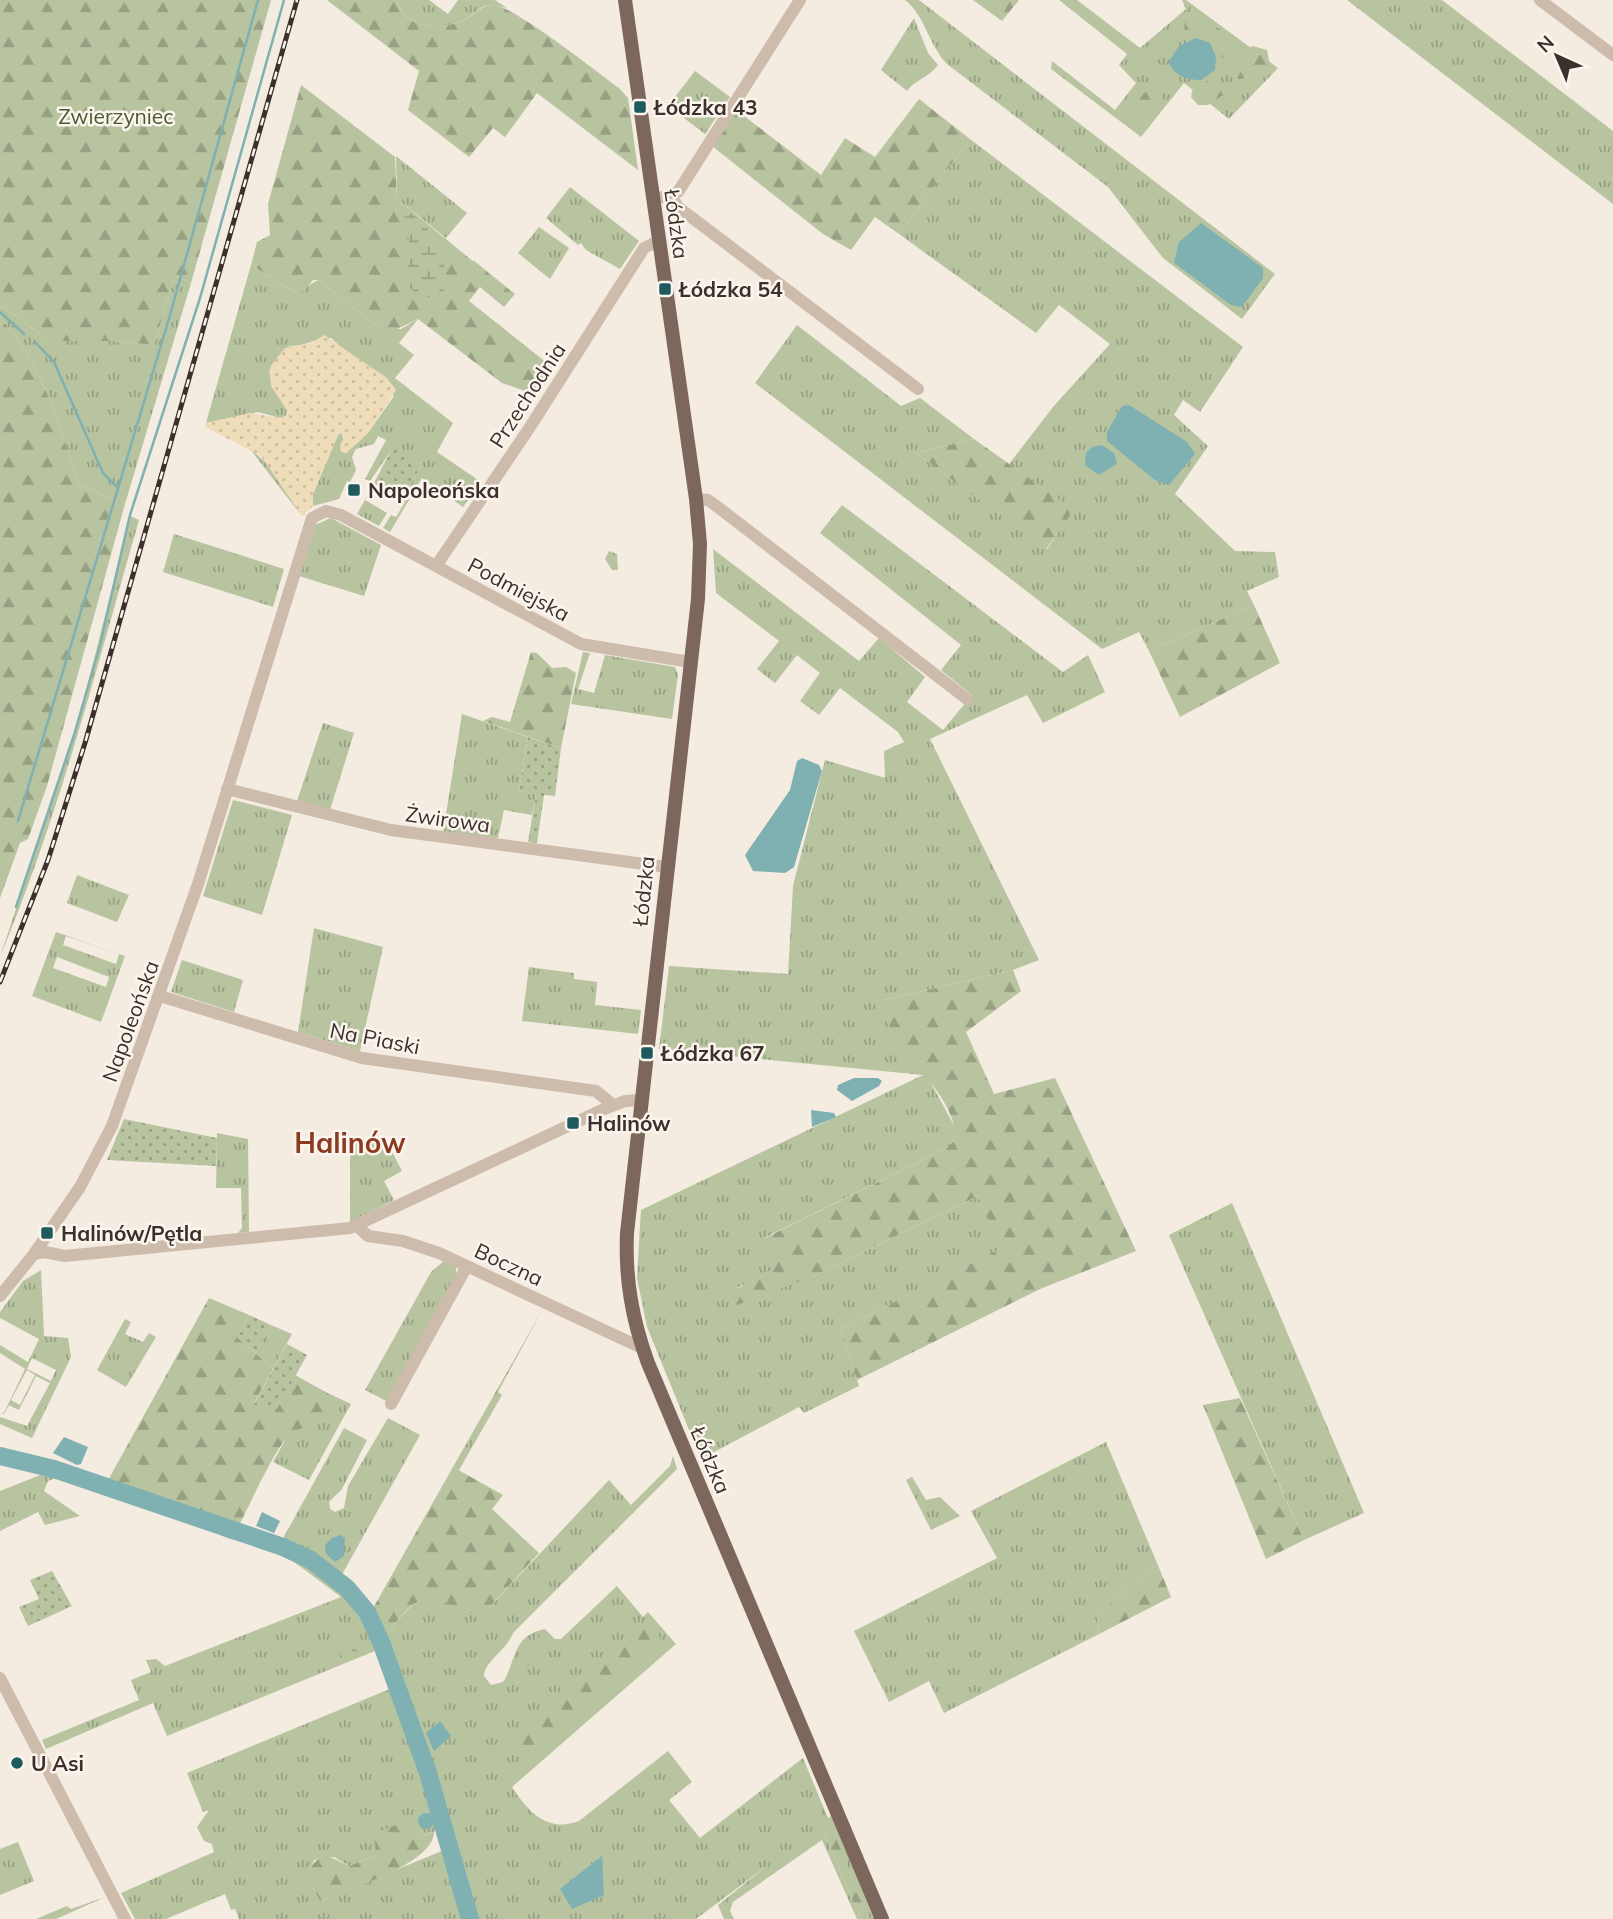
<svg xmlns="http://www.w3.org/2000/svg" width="1613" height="1919" viewBox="0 0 1613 1919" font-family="Mulish,sans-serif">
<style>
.grass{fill:url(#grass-tufts);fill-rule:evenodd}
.forest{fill:url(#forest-firs)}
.wetland{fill:url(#wetland-marsh)}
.sand{fill:url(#sand-dots)}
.park{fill:url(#park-dots)}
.water{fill:#7fb0b2}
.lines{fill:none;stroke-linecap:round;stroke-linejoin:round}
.stream{stroke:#7fb0b2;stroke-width:2.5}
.river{stroke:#7fb0b2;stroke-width:18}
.minor{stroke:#cdbbac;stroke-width:12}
.major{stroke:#7d675c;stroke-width:14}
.rail-casing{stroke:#3b302b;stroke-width:5}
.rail{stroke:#fbf5ee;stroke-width:2.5;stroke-dasharray:8;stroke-linecap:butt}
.poi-dot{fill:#1f5a5e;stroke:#fbf5ee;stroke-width:2.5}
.labels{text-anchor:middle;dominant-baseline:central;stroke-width:5;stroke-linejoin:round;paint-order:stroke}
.poi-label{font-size:21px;font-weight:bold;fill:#3b302b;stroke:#fbf5ee;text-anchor:start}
.park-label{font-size:21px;fill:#4a5a2e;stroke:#fbf5ee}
.street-label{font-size:21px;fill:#3b302b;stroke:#fbf5ee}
.district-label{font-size:28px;font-weight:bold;fill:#8c3b22;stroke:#fbf5ee}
</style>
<defs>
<pattern id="grass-tufts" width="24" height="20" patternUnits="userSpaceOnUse" patternTransform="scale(1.75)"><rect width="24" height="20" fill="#b8c4a0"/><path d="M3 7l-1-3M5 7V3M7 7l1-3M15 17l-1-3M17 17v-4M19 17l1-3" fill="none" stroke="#97a083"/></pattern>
<pattern id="forest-firs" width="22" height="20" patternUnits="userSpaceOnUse" patternTransform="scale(1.75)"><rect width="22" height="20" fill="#b8c4a0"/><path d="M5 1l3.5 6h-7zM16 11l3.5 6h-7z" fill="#97a083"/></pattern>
<pattern id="wetland-marsh" width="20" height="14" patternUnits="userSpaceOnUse" patternTransform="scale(1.75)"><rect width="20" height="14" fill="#b8c4a0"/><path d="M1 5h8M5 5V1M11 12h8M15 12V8" fill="none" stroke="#97a083"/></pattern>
<pattern id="sand-dots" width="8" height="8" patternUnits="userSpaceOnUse" patternTransform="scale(1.75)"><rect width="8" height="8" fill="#efdcb8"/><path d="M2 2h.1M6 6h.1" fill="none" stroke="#cebd9e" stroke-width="1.8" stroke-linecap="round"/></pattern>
<pattern id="park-dots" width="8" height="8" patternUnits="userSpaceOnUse" patternTransform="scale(1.75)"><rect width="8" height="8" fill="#b8c4a0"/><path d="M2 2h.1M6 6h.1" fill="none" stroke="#97a083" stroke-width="1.8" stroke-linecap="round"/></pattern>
</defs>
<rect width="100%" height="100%" fill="#f4ebe1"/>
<path class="grass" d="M 397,0 L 429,0 L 448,14 L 458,0 L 495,0 L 507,8 C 499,6 492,4 485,6 C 476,9 470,18 462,21 C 438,31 403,28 397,0 Z
M 905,0 L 919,0 L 1275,274 L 1242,319 L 1163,258 L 1108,187 L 947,64 C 928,44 926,17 905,0 Z
M 1059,0 L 1077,0 L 1140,48 L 1186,9 L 1182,0 L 1186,0 L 1278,68 L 1229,119 L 1184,83 L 1141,137 L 1051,69 L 1052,61 L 1115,110 L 1136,83 L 1119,65 L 1127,54 Z
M 1347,0 L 1442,0 L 1613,131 L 1613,204 Z
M 914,18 L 928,53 L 938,65 C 927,79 916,79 907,91 L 881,70 Z
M 695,71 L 730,97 L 705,134 L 668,106 Z
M 970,139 L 1243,347 L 1200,412 L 1183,400 L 1174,415 L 1208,446 L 1175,494 L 1235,551 L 1275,552 L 1279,577 L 1247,591 L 1254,605 L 1149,651 L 1139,632 L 1102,649 L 755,383 L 797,325 L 901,406 L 920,398 L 974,439 L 916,453 L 1047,549 L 1073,510 L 1009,464 L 1053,407 L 1110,344 L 1059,305 L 1036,333 L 899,234 Z
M 396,156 L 467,213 L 446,238 L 397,199 Z
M 570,187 L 639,241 L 620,269 L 586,250 L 581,243 L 578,245 L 546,218 Z
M 539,227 L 569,248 L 550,279 L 518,253 Z
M 473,260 L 515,294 L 504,307 L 480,287 L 469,301 Z
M 251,265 L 296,293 L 318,280 L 381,329 L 401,329 L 418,319 L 399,343 L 414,355 L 395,378 L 453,423 L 437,452 L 481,482 L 463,507 L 422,478 L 390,532 L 383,528 L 391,515 L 396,517 L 405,502 L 402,499 L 422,464 L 393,448 L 370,481 L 365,479 L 386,440 L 378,436 L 374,444 L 356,449 L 352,457 L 356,470 L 350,482 L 347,481 L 339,499 L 313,506 L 313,494 L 338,435 L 342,432 L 346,453 L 368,433 L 394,396 L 331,338 C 316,338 306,346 290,346 C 262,365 271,386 287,410 L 286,416 L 280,418 L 258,412 L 206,423 Z
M 175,276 L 191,283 L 125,504 L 79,485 C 60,428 42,361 0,318 L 0,305 L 50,341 L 114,341 L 154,345 Z
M 250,449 L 269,465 L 301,515 Z
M 365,500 L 387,513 L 379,526 L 357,514 Z
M 842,505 L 1063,672 L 1088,655 L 1105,692 L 1043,723 L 1027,695 L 930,739 L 1039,960 L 1013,970 L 884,1000 L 896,1039 L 926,1074 L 956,1129 L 955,1140 L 945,1149 L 764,1238 C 781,1276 771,1271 737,1288 L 814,1276 L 978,1196 L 1001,1249 L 841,1329 L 859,1386 L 804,1413 L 799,1407 L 701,1459 L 647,1327 L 637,1278 L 641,1210 L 923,1075 L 659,1049 L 669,966 L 788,974 L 793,886 L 825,760 L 885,778 L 884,751 L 904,742 L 898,732 L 840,688 L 819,715 L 800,701 L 820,673 L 797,655 L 775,683 L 757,669 L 779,641 L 716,593 L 713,549 L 859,661 L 879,638 L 925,677 L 907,702 L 943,730 L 972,695 L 941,670 L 961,645 L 820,533 Z
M 130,516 L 139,520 C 97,667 59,815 0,957 L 79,719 Z
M 331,518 L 381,545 L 364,596 L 299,576 L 313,526 Z
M 174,534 L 284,569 L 273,607 L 163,572 Z
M 609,551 L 617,554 L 618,570 L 612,570 L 605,559 Z
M 583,652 L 590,653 L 578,689 L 594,693 L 605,655 L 675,667 L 678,674 L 672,719 L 571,704 Z
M 462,714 L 528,737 L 519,791 L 536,794 L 532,815 L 504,810 L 498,838 L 443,833 Z
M 323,723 L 354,733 L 330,810 L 297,801 Z
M 233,800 L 292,815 L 262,915 L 203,896 Z
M 77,875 L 129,895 L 117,922 L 67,903 Z
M 314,928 L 383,947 L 360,1051 L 298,1032 Z
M 56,932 L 125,956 L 101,1022 L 32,996 ZM 66,936 L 119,954 L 116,964 L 63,945 ZM 57,957 L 109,977 L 106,987 L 53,968 Z
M 182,960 L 243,980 L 234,1012 L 171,992 Z
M 529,967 L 574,973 L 574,979 L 597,982 L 595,1005 L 641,1010 L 638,1034 L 522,1021 Z
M 217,1133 L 248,1139 L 249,1232 L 238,1233 L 242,1228 L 241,1188 L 216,1188 Z
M 385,1138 L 402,1171 L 384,1181 L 394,1200 L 350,1222 L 350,1142 Z
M 1232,1203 L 1364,1513 L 1304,1540 L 1169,1235 Z
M 445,1260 L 456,1265 L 456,1277 L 388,1402 L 365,1390 L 431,1272 Z
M 41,1270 L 44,1336 L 68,1338 L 71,1357 L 32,1438 L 0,1424 L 0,1417 L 27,1426 L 50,1383 L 36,1376 L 19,1410 L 9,1405 L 4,1414 L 0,1413 L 4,1413 L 25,1369 L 0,1353 L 0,1345 L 28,1362 L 39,1339 L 0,1318 L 0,1312 L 23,1281 ZM 32,1358 L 56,1370 L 51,1381 L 27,1369 ZM 27,1370 L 35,1375 L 20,1405 L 11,1400 Z
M 544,1307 L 498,1392 L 502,1395 L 459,1470 L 453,1467 Z
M 125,1319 L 131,1322 L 125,1334 L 143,1342 L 149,1333 L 156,1337 L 126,1387 L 97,1370 Z
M 271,1325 L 292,1334 L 273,1369 L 255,1353 Z
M 315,1387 L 351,1404 L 309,1480 L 273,1462 Z
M 388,1418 L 420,1435 L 340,1578 L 372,1610 L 384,1638 C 398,1622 415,1591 440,1599 C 466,1608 454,1615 487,1610 L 609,1480 L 631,1505 L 670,1466 L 673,1456 L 677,1469 L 513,1633 C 506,1651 484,1662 484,1676 L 491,1685 L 503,1682 C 517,1661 511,1636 545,1629 L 555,1639 L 561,1639 L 617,1586 L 643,1617 L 648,1612 L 676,1644 L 512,1787 C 528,1811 546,1833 579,1821 L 668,1751 L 692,1782 L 669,1800 L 700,1838 L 803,1758 L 828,1818 L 833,1815 L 877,1919 L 870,1919 L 827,1821 L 823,1831 L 861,1919 L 857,1919 L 822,1840 L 733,1902 L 730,1911 L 734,1919 L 724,1919 L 718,1905 L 772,1862 L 696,1919 L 473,1919 L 465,1888 L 454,1894 L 465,1907 L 468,1919 L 239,1919 L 235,1909 L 231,1910 L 225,1894 L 166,1919 L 135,1919 L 121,1893 L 214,1852 L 212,1844 L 204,1841 L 197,1827 L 209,1810 L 203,1812 L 187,1773 L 392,1688 L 375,1651 L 167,1736 L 153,1703 L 46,1749 L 42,1740 L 139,1700 L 131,1680 L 151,1672 L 146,1660 L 156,1659 L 165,1666 L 341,1597 L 278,1550 L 227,1538 L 181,1517 L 62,1476 L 48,1481 L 44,1491 L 80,1516 L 45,1525 L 38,1512 L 0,1531 L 0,1491 L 48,1472 L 62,1476 L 88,1476 L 281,1542 L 344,1428 L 367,1440 L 342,1489 L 329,1502 L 330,1509 L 335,1512 L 344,1508 L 348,1486 ZM 449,1826 L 454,1846 L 320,1901 C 312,1887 306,1876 314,1860 L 334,1857 L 349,1866 L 376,1855 L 377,1847 L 420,1837 Z
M 1106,1442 L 1157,1563 L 1100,1613 L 1097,1622 L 1099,1634 L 944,1713 L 929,1681 L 889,1702 L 854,1631 L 997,1558 L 971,1511 Z
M 912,1477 L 926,1500 L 940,1497 L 960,1516 L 931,1530 L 906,1480 Z
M 18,1842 L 34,1881 L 0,1895 L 0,1849 Z
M 105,1897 L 56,1919 L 36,1919 L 67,1906 L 71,1909 Z"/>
<path class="forest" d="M 0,0 L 271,0 L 191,283 L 175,276 L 154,345 L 114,341 L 50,341 L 0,305 Z
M 327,0 L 397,0 C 403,28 436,30 460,22 C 472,18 479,5 493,5 C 513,5 597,72 619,88 L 628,98 L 638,170 L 537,93 L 505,137 L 493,128 L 469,157 L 408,110 L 419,71 Z
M 973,0 L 1019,0 L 1002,21 Z
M 1195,17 L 1230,34 L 1235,53 L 1229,59 L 1222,58 L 1217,45 L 1207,34 L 1184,34 L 1185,18 Z
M 1253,46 L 1267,50 L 1270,66 L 1254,77 L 1238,79 L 1232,69 C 1236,58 1243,50 1253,46 Z
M 1211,78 L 1216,81 L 1223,95 L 1208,105 L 1198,105 L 1191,97 L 1192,91 Z
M 1155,84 L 1164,90 L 1160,106 L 1140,123 L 1131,121 C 1129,112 1146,87 1155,84 Z
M 301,85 L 395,157 L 397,199 L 508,290 L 504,295 L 499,294 L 486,277 L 477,285 L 469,301 L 552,367 L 531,393 L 502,383 L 418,319 L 391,332 L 381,329 L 318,280 L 313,280 L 304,291 L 296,293 L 251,265 L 257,242 L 270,235 L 268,204 Z
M 919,99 L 970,139 L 899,234 L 875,217 L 851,250 L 823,234 L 712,146 L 735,109 L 821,175 L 845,138 L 875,157 Z
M 0,318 C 42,361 60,428 79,485 L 125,504 L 47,786 L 28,839 L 20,843 L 0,898 Z
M 974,439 L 1074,510 L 1046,549 L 916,453 Z
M 1254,605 L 1280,663 L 1180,717 L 1149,651 Z
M 531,652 L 537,653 L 552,668 L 566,667 L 576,673 L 561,748 L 483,721 L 492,717 L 510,722 Z
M 1013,970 L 1021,991 L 966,1032 L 994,1094 L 1055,1078 L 1136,1251 L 1040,1289 L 857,1380 L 841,1329 L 1000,1249 L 978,1196 L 814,1276 L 737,1305 L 731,1302 L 730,1296 C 754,1269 788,1285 763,1239 L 945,1149 L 955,1140 C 959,1105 913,1065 895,1037 C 888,1026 886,1013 884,1000 Z
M 209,1298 L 249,1315 L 237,1337 L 273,1369 L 254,1403 L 273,1415 L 295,1375 L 322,1390 L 330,1399 C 331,1428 307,1421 290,1435 C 275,1447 249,1507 238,1527 L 107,1482 Z
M 1240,1398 L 1304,1540 L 1266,1559 L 1203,1405 Z
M 453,1467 L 503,1495 L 492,1509 L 539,1553 L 487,1610 C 459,1623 441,1586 414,1604 C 402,1612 393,1628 384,1638 L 372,1610 Z
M 1157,1563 L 1171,1597 L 1099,1634 L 1097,1622 L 1100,1613 Z
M 646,1628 L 654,1628 C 661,1635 662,1641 658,1650 L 603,1696 L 543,1753 L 532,1759 L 522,1755 L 520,1743 L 524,1732 Z
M 542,1634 L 550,1637 L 552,1643 L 526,1668 L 516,1668 L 519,1653 Z
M 408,1820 L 420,1837 L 434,1832 C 434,1864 346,1890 320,1901 C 309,1882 302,1865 326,1855 L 349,1866 L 376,1855 L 374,1834 Z
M 827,1821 L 831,1826 L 870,1919 L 861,1919 L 823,1831 L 822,1825 Z"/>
<path class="wetland" d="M 404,209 C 432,224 449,258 445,289 C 440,295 434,298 426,297 C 395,291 413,260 409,240 C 407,231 400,224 398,215 Z
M339 1651a9 9 0 1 1 18 0a9 9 0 1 1-18 0Z"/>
<path class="sand" d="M 324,335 L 387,378 L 396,390 L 368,433 L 346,453 L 341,452 L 340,445 L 345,436 L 342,433 L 338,435 L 313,494 L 313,506 L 302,516 L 261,456 L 205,427 L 206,423 L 250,413 L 280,418 L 286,416 L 287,410 L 271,386 L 269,368 L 285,348 L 312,343 Z"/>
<path class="park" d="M 393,447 L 422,464 L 402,499 L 374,484 L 359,511 Z
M 528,737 L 561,748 L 555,796 L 544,795 L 537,843 L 528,842 L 536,794 L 519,791 Z
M 124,1119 L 217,1138 L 216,1166 L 107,1160 Z
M 249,1315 L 271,1325 L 255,1353 L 237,1337 Z
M 287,1344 L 307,1355 L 273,1416 L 254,1404 Z
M 52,1571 L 72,1606 L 28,1626 L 19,1607 L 39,1599 L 30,1580 Z"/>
<path class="water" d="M 1196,38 L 1210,43 L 1216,57 L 1215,70 L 1201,80 C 1187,80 1173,76 1169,61 L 1179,46 Z
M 1201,223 L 1263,268 L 1263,278 L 1242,307 L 1231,305 L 1174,263 L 1179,242 Z
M 1129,405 L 1187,442 L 1195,454 L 1169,485 L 1155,480 L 1107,441 L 1107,432 L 1122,406 Z
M 1102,445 L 1114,453 L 1117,464 L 1099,475 L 1085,465 L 1086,453 L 1092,447 Z
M 802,758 L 819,765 L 822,771 L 794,867 L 785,873 L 753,871 L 745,855 L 790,790 L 797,761 Z
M 854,1078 L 878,1078 L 882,1081 L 879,1086 L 852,1101 L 837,1090 L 838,1085 Z
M 811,1110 L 834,1113 L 836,1117 L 812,1127 Z
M 64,1437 L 88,1447 L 81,1464 L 77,1465 L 53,1453 Z
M 262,1512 L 280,1521 L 274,1533 L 256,1526 Z
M 340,1535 L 345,1538 L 344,1556 L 335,1562 L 326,1554 L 325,1545 L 332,1538 Z
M 440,1721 L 451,1736 L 434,1751 L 426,1733 Z
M418 1821a8 8 0 1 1 16 0a8 8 0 1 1-16 0Z
M 602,1856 L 604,1895 L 572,1909 L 560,1889 Z"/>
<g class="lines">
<path class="stream" d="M 0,312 L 24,334
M 36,343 L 54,362 L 103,473 L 117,487
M 18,821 L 168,322 L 258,0
M 16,907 L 74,735 L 100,645 L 130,515 L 200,298 L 284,0"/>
<path class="river" d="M 0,1456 L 54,1469 L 283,1547 L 311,1560 L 347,1588 L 367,1612 L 381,1642 L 428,1773 L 470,1919"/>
<path class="minor" d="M 1540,0 L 1613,55
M 671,196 L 678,207 L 918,389
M 653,200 L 678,192 L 800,0
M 696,499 L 708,500 L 719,508 L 967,699
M 436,566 L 530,427 L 644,248 L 658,241
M 227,789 L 391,830 L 667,867
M 160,996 L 362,1058 L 596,1091 L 613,1105
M 357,1226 L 368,1236 L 403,1241 L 439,1253 L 642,1348
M 34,1254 L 45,1252 L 65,1256 L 350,1228 L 602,1110 L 625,1101 L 641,1100
M 0,1296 L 34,1254 L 80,1187 L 112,1126 L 198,884 L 312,518 L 326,511 L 341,515 L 581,644 L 690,662
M 391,1404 L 467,1266
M 0,1678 L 125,1919"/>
<path class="major" d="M 625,0 L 696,499 L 700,544 L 698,599 L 627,1233 C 625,1279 632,1319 648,1363 L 882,1919"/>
<g class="rail-casing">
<path id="rail" d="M 0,982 L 48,860 L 85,743 L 297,0"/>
</g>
<use href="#rail" class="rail"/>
</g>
<g class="poi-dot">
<rect x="633" y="100" width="14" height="14" rx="3.5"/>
<rect x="658" y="282" width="14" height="14" rx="3.5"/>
<rect x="347" y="483" width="14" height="14" rx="3.5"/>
<rect x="640" y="1046" width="14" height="14" rx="3.5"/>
<rect x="566" y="1116" width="14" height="14" rx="3.5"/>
<rect x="40" y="1226" width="14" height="14" rx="3.5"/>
<circle cx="17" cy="1763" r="7"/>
</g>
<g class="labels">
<g class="poi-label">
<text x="654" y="107">Łódzka 43</text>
<text x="679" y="289">Łódzka 54</text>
<text x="368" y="490">Napoleońska</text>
<text x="661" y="1053">Łódzka 67</text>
<text x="587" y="1123">Halinów</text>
<text x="61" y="1233">Halinów/Pętla</text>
<text x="31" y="1763">U Asi</text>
</g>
<g class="park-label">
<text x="116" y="116">Zwierzyniec</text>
</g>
<g class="street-label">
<text transform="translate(677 224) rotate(82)">Łódzka</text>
<text transform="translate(527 395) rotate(-57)">Przechodnia</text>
<text transform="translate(519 589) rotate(28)">Podmiejska</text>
<text transform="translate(448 819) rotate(8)">Żwirowa</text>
<text transform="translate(643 891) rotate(-84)">Łódzka</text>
<text transform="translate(130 1021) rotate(-70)">Napoleońska</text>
<text transform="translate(375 1038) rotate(11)">Na Piaski</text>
<text transform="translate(509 1264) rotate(25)">Boczna</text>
<text transform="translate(711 1460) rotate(67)">Łódzka</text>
</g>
<g class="district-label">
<text x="350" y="1142">Halinów</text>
</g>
</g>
<g transform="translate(1557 56) rotate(316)" stroke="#fbf5ee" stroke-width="5" paint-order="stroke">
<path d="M0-5L12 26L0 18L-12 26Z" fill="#3b302b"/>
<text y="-10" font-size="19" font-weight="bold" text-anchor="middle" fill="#3b302b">N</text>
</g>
</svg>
